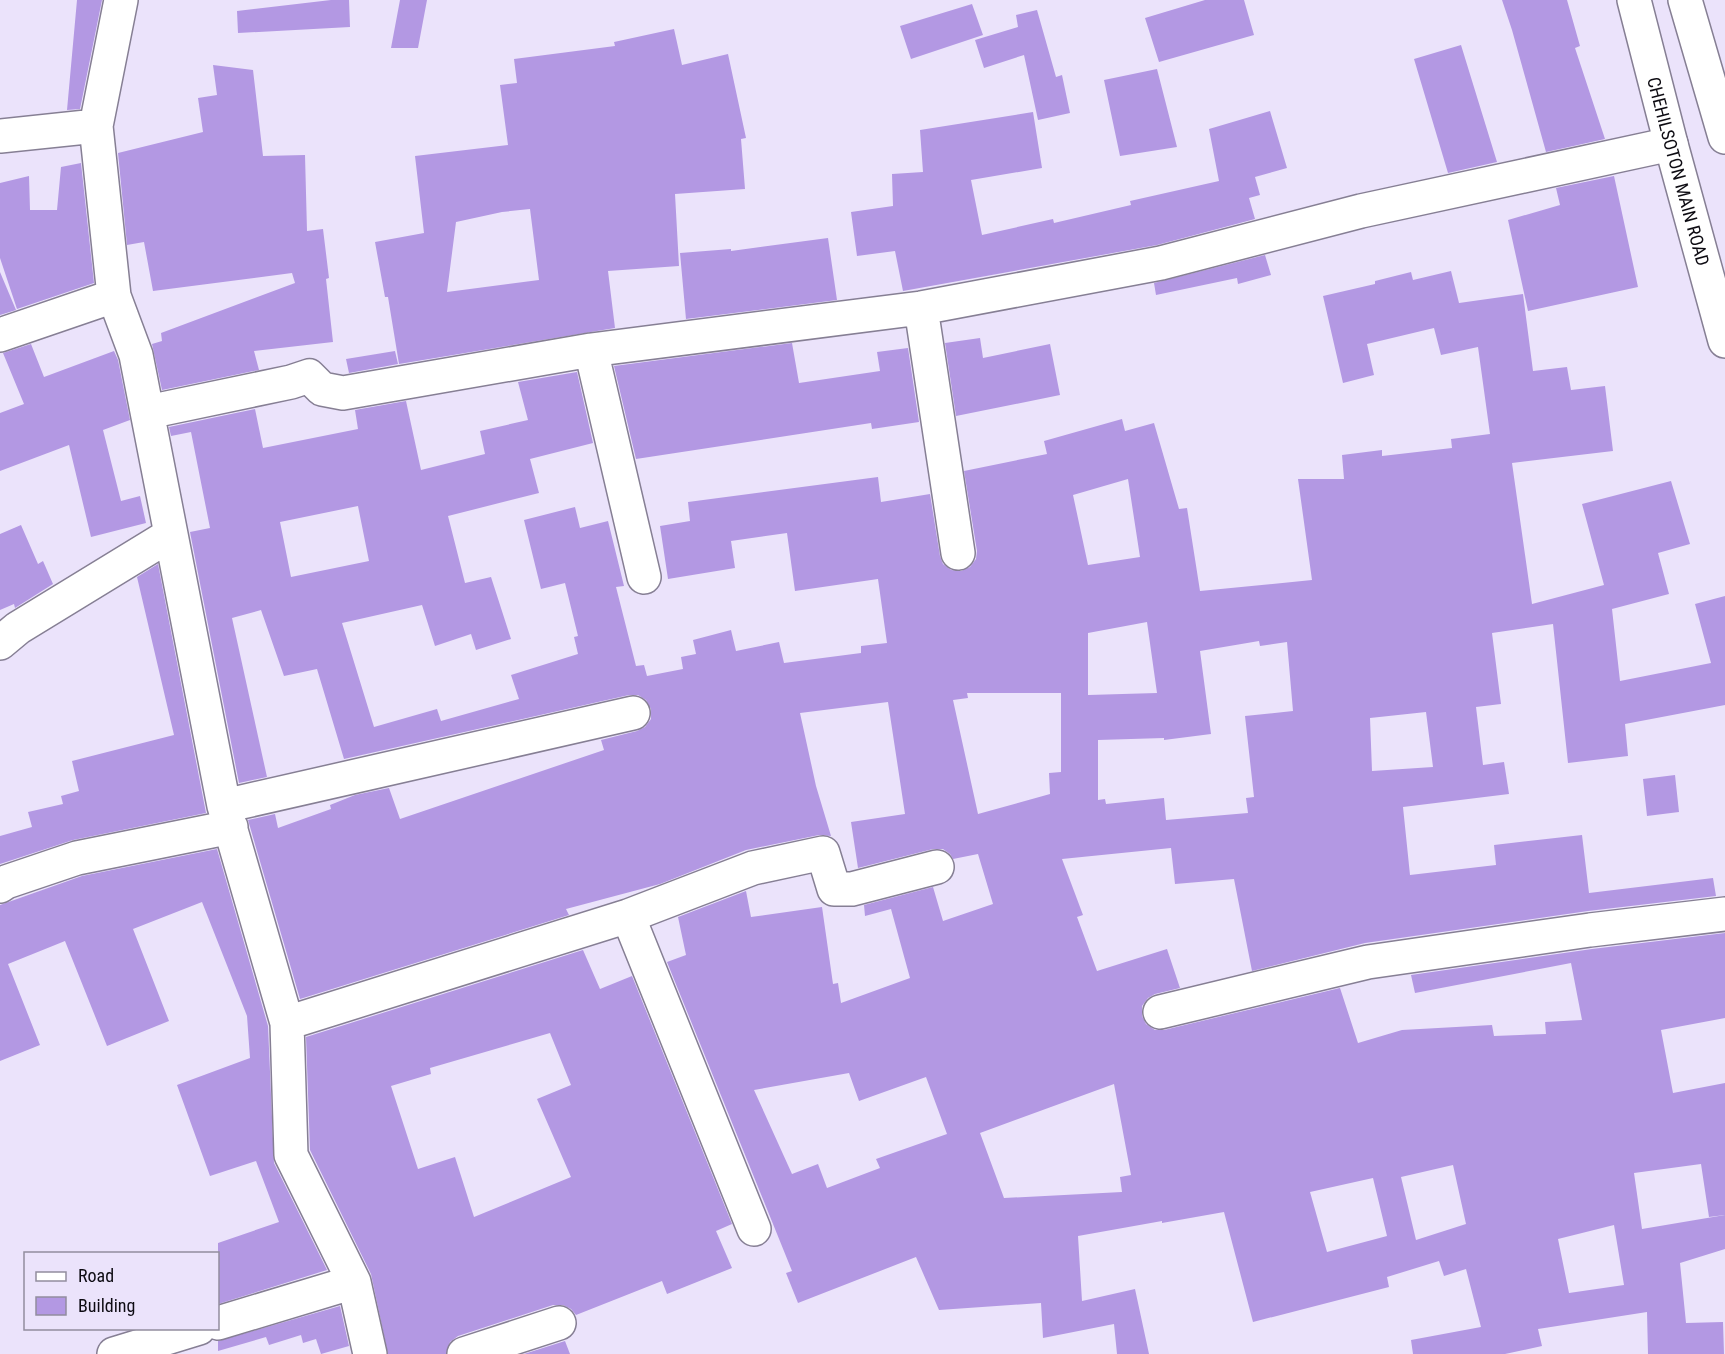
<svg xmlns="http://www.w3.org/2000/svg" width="1725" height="1354" viewBox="0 0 1725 1354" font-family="'Roboto Condensed',sans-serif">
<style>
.building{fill:#b398e3;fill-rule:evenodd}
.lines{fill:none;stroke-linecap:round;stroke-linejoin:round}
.minor-casing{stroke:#867f94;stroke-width:36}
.secondary-casing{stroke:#867f94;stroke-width:36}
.minor{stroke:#fff;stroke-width:33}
.secondary{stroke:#fff;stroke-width:33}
.labels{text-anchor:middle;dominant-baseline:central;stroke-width:4.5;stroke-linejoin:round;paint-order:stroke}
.street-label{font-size:18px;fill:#0d0b12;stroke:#ebe3fb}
</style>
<rect width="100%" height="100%" fill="#ebe3fb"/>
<path class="building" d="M 77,0 L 102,0 L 80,109 L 67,110 Z
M 331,0 L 349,0 L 350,27 L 238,33 L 237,11 Z
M 400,0 L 427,0 L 418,48 L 391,48 Z
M 1205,0 L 1244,0 L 1254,35 L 1159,62 L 1145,18 Z
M 1502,0 L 1567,0 L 1580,46 L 1575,48 L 1605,139 L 1546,152 L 1512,30 Z
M 972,4 L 983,35 L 911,59 L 900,26 Z
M 1037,10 L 1056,77 L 1062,75 L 1070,113 L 1038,120 L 1024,55 L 984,68 L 975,40 L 1018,27 L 1016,15 Z
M 674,29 L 682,65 L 728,54 L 746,138 L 741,139 L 745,189 L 675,194 L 679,266 L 608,271 L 615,328 L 399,364 L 388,297 L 385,297 L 375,242 L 424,233 L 415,156 L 508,145 L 500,85 L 517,83 L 514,59 L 615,46 L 614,42 ZM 530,209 L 539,280 L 447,292 L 456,222 L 502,212 Z
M 1461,45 L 1497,162 L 1448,173 L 1414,59 Z
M 213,65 L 253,70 L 263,156 L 305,155 L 307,231 L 323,229 L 329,278 L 326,279 L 333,342 L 254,351 L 259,370 L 162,390 L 152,344 L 162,341 L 161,333 L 295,283 L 292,273 L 153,291 L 144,242 L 127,245 L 118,153 L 203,132 L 198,98 L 217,95 Z
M 1157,69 L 1177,147 L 1120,156 L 1104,80 Z
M 1270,111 L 1287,168 L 1255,177 L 1260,195 L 1249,198 L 1255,219 L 1157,245 L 903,291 L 895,251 L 857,256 L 851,212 L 893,206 L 892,174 L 923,172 L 920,130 L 1033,112 L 1042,168 L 971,180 L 982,235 L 1053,219 L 1054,223 L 1131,205 L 1130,201 L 1219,181 L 1209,129 Z
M 81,163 L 94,283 L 17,309 L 0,258 L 0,183 L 29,176 L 30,210 L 57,210 L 61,167 Z
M 1614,176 L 1638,287 L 1528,311 L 1508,220 L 1560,205 L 1556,188 Z
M 828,238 L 837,300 L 686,319 L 680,253 L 731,249 L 731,251 Z
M 1265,255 L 1271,275 L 1238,284 L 1237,278 L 1156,295 L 1154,283 Z
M 1451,271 L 1459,303 L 1523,294 L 1533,371 L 1567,367 L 1571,390 L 1605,386 L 1613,451 L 1512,463 L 1532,604 L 1604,585 L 1582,504 L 1671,481 L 1690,544 L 1658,553 L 1669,594 L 1612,609 L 1620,681 L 1711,663 L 1695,604 L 1725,596 L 1725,705 L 1625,724 L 1628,756 L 1568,763 L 1553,624 L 1492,633 L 1501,704 L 1476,707 L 1483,765 L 1504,762 L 1509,794 L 1403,807 L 1410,875 L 1496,865 L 1494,845 L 1582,835 L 1589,893 L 1713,878 L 1716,896 L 1588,911 L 1365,943 L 1252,971 L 1234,879 L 1175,884 L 1171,848 L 1062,859 L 1083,915 L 1077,917 L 1097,971 L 1167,949 L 1180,988 L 1155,994 L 1148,998 L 1142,1006 L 1142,1016 L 1146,1024 L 1155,1030 L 1164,1030 L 1340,988 L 1358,1043 L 1402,1030 L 1492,1025 L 1494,1036 L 1546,1034 L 1545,1022 L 1582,1020 L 1571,963 L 1415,993 L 1411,975 L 1592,949 L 1725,933 L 1725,1018 L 1661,1030 L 1673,1093 L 1725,1083 L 1725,1249 L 1680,1263 L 1686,1323 L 1723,1322 L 1724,1354 L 1648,1354 L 1647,1312 L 1538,1329 L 1542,1346 L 1505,1354 L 1413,1354 L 1411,1340 L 1481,1327 L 1466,1269 L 1444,1276 L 1439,1261 L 1387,1277 L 1389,1287 L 1253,1322 L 1224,1212 L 1162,1223 L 1162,1221 L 1078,1236 L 1082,1301 L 1135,1289 L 1149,1354 L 1117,1354 L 1114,1324 L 1043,1338 L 1041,1303 L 939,1310 L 916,1257 L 798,1303 L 786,1273 L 792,1271 L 667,962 L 686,955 L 678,917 L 746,891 L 751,917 L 822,907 L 833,984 L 838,983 L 841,1003 L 910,978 L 891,909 L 865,916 L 864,905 L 933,887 L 943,921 L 993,904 L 978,854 L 953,859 L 950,854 L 943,849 L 933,849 L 858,868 L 851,822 L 905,814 L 888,702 L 800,713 L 816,786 L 831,836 L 819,835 L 746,850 L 660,884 L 566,909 L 569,915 L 300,999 L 248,820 L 275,814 L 278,828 L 331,809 L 330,805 L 355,795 L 389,788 L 400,819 L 604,750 L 601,740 L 637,731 L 645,727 L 651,719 L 651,709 L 646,700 L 638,695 L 629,695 L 344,759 L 317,669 L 284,676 L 261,610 L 232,618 L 267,777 L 239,783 L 190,532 L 210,528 L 191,432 L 171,436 L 169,427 L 255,409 L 263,448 L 358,429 L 355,410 L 406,401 L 421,470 L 485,454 L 480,431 L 528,420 L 518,382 L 577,372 L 593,443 L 530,459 L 539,493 L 448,516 L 465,583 L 491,577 L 511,639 L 476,650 L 471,634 L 435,646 L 422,605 L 342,623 L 374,727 L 437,709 L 441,721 L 519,699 L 511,675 L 578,654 L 574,637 L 578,636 L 565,583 L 541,589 L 524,520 L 575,507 L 580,528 L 608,521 L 624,586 L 616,587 L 636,666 L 644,665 L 647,676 L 683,669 L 681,657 L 696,654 L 693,640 L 731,630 L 736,651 L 779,642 L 784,663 L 861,653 L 861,646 L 887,643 L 878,579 L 795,591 L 787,533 L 731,541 L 735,568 L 668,579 L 660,526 L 690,521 L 688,502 L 878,477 L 881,502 L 930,494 L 940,556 L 943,564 L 951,570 L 961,571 L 970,567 L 976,559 L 977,551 L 964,471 L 1047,454 L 1044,441 L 1122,419 L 1125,431 L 1154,423 L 1179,509 L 1187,508 L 1200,591 L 1312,580 L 1298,479 L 1344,479 L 1342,455 L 1382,450 L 1382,456 L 1452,448 L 1451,439 L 1490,434 L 1478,347 L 1441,355 L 1434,328 L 1367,344 L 1374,375 L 1343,383 L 1323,296 L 1375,284 L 1375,281 L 1411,272 L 1413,280 ZM 1128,479 L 1140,557 L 1088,565 L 1073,495 ZM 358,506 L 369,561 L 291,577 L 280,522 ZM 1147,622 L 1157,693 L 1088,695 L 1088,633 ZM 1259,641 L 1260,646 L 1287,642 L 1293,711 L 1245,716 L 1254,797 L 1246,798 L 1248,813 L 1166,820 L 1164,798 L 1106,804 L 1105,799 L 1098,800 L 1098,740 L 1164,738 L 1164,740 L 1211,734 L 1200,651 ZM 967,693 L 1061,693 L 1061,772 L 1049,773 L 1050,794 L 978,814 L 953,700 L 968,698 ZM 1426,712 L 1433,767 L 1372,771 L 1370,718 ZM 849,1073 L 859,1101 L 926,1077 L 947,1134 L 876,1159 L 880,1168 L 827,1188 L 818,1164 L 792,1174 L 754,1090 ZM 1114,1084 L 1131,1175 L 1120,1177 L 1122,1192 L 1004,1198 L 980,1133 ZM 1701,1164 L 1709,1217 L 1725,1215 L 1642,1229 L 1634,1173 ZM 1453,1165 L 1466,1224 L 1416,1240 L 1401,1177 ZM 1373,1178 L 1387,1236 L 1327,1252 L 1310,1192 ZM 1614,1225 L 1624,1285 L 1569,1293 L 1558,1239 Z
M 0,272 L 16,310 L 0,315 Z
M 980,338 L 983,358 L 1050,344 L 1060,395 L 956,416 L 945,343 Z
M 792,343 L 799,383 L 880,371 L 877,352 L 908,348 L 919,422 L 872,429 L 871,423 L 636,459 L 614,366 Z
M 31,344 L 44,377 L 114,351 L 118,360 L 130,420 L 103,430 L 121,501 L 140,496 L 146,523 L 91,537 L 69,445 L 0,471 L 0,413 L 24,404 L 3,353 Z
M 395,351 L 398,364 L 349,373 L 346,359 Z
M 21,525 L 38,564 L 43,561 L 53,584 L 15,608 L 14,604 L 0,610 L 0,534 Z
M 158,564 L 206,813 L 73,840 L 0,864 L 0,836 L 32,827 L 28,812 L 63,804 L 61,796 L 79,791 L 72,761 L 174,735 L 137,577 Z
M 1675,775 L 1679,812 L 1647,816 L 1643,779 Z
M 217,849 L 268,1026 L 274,1163 L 327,1270 L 218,1304 L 218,1243 L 279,1222 L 256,1161 L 210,1176 L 177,1085 L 250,1058 L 247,1016 L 202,902 L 133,929 L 169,1021 L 107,1046 L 65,941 L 8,964 L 40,1045 L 0,1061 L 0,905 L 82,876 Z
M 583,950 L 600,989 L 632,976 L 732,1224 L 716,1231 L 732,1268 L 667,1294 L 662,1281 L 576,1315 L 571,1309 L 563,1305 L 553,1305 L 458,1336 L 450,1342 L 446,1354 L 388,1354 L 371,1274 L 310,1150 L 306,1037 ZM 550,1033 L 571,1085 L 537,1099 L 571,1177 L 474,1217 L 455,1157 L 418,1169 L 391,1086 L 431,1074 L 430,1068 Z
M 340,1306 L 349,1346 L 321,1354 L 316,1339 L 303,1343 L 301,1335 L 269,1345 L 266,1337 L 218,1351 L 218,1341 Z
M 565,1341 L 570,1354 L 524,1354 Z"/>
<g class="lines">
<g class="minor-casing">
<path id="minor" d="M 121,0 L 96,126 L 114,296 L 136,355 L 224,806 L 287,1023 L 291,1155 L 354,1282 L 370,1354
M 0,136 L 96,126
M 921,308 L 958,553
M 0,335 L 114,296
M 591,350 L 644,577
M 148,412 L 291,382 L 309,376 L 322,389 L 343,393 L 591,350 L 921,308 L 1161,263 L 1361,211 L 1671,144
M 0,643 L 18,628 L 170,535
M 224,806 L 633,713
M 0,886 L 6,882 L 77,858 L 231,827
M 628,916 L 754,1229
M 1160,1012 L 1368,962 L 1590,930 L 1725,914
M 287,1023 L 628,916 L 753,868 L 823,853 L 834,889 L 852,889 L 937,867
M 218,1323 L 354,1282
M 114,1354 L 199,1328
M 464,1354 L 559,1323"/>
</g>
<g class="secondary-casing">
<g id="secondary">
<path id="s1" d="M 1634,0 L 1671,144 L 1725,341"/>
<path d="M 1685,0 L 1725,137"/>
</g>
</g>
<use href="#minor" class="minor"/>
<use href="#secondary" class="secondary"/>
</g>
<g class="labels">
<g class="street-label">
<text stroke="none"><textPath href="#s1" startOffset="177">CHEHILSOTON MAIN ROAD</textPath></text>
</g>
</g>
<rect x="24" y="1252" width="195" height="78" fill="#ebe3fb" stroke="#928d9e" stroke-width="1.5"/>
<rect x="36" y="1272" width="30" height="9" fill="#ffffff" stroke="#928d9e" stroke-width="1.5"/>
<text x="78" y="1282" font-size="18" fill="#0d0b12">Road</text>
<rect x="36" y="1297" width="30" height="18" fill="#b398e3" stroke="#928d9e" stroke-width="1.5"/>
<text x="78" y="1312" font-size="18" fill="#0d0b12">Building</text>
</svg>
